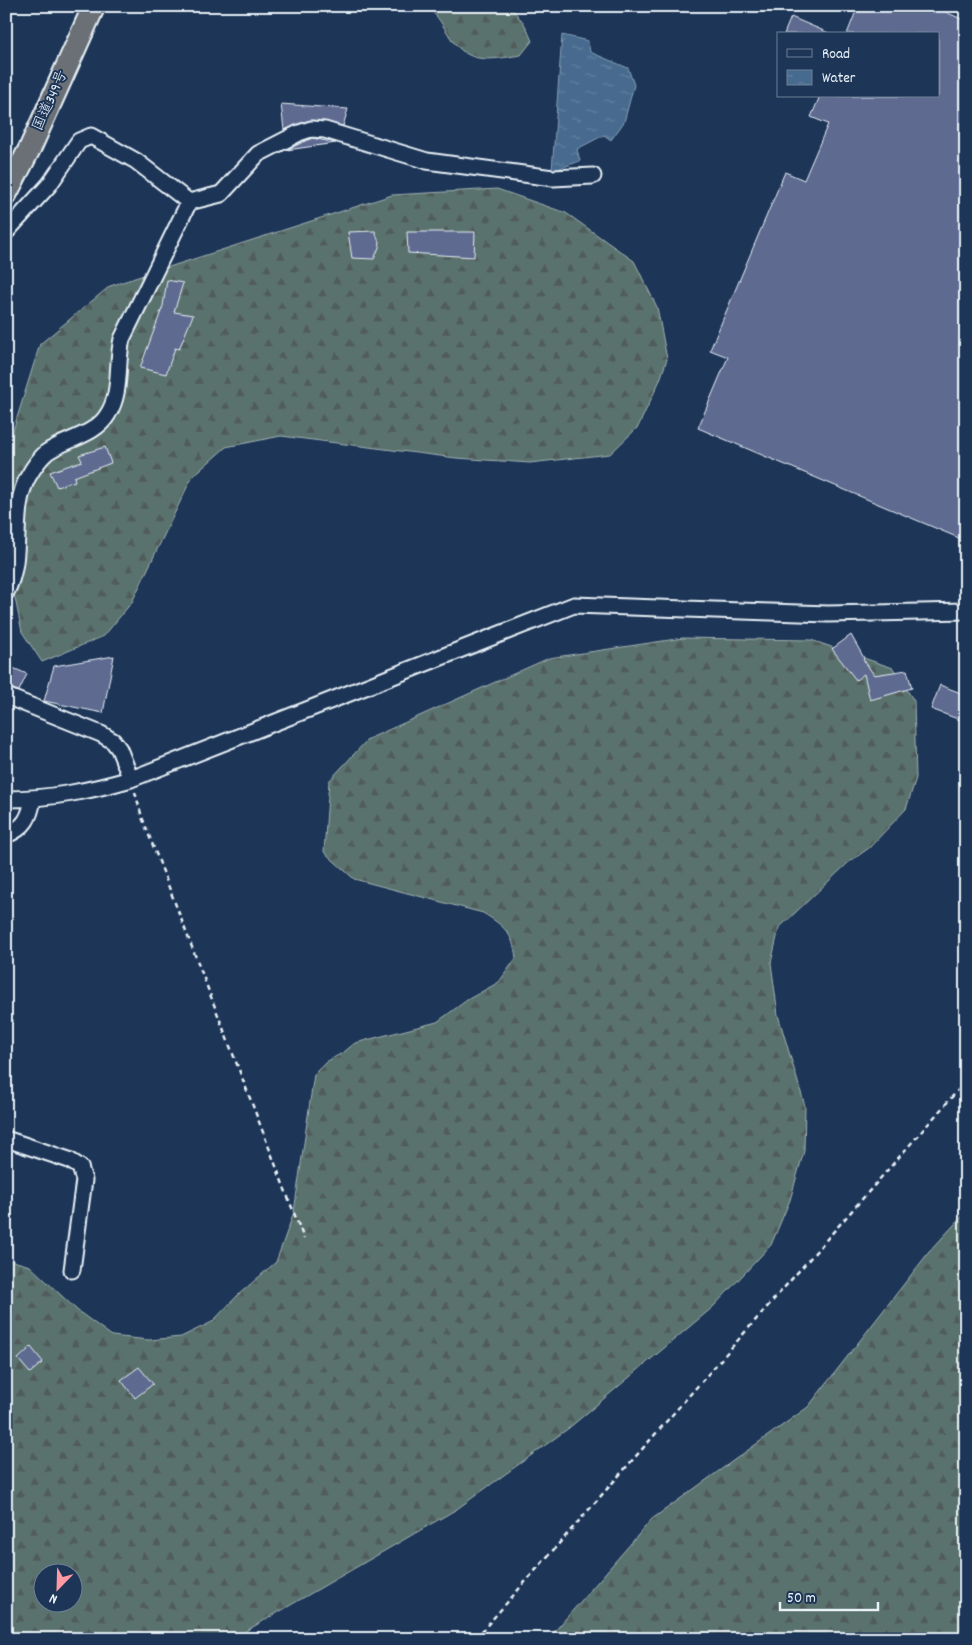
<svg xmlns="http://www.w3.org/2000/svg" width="972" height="1645" viewBox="0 0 972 1645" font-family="Dekko,'Klee One',sans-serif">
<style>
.forest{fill:url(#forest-firs);stroke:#a1b2b3;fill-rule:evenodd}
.water{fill:url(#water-ripples);stroke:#87a1b8}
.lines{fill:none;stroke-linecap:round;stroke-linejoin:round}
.stream{stroke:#87a1b8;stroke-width:4}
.building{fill:#5e6a91;stroke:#e8f1f8}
.minor-casing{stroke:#e8f1f8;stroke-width:19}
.highway-casing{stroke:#e8f1f8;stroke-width:25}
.path{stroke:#e8f1f8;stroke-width:2.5;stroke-dasharray:5 4;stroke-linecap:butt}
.minor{stroke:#1d3557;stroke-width:15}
.highway{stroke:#6a7074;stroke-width:21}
.labels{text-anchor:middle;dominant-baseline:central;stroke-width:4;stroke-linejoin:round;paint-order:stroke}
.street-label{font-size:15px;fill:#e8f1f8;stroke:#1d3557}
</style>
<defs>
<pattern id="forest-firs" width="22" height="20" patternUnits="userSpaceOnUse" patternTransform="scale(1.25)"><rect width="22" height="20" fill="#5a726e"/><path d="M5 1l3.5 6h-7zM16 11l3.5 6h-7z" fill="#4f5b5a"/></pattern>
<pattern id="water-ripples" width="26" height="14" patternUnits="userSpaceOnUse" patternTransform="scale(1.25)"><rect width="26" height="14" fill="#476b8e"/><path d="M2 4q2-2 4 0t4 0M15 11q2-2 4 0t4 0" fill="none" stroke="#62819f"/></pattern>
</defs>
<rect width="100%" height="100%" fill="#1d3557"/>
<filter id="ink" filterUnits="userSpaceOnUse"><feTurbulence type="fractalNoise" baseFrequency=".02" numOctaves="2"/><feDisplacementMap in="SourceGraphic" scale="10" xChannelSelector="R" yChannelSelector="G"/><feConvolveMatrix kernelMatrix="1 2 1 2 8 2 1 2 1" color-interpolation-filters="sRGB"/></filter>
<g filter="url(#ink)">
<path class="forest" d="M 424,6 L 510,6 L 525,25 L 532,41 L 521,55 C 488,60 466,66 447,32 C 440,21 436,13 424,6 Z
M 497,189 L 566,213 L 634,261 L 657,307 L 667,359 L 660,380 L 638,427 L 610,454 L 530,463 L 456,458 L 281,436 L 226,447 L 192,477 L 132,602 L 104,636 L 42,662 L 22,632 L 6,555 L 6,453 L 40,344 L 110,286 L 392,195 Z
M 683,638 L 811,640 L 893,668 L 914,701 L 916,778 L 906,809 L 869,848 L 848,863 L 779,928 L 771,963 L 778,1015 L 805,1106 L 804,1151 L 790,1200 L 771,1245 L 713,1307 L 569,1428 L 457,1509 L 232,1639 L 6,1639 L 6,1259 L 30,1266 L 78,1311 L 112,1336 L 149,1340 L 181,1337 L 212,1322 L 238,1295 L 276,1262 L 294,1212 L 314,1074 L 326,1062 L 344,1052 L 355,1043 L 437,1022 L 467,1000 L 499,982 L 516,958 C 513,933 504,926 483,913 L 354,879 L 324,852 L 329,781 L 368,739 L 549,658 ZM 42,1572 L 72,1572 L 72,1602 L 42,1602 Z
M 966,1212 L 966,1639 L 548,1639 L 652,1519 L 808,1407 L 929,1252 Z"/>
<path class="water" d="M 562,35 L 588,41 L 590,52 L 628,68 L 634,85 L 624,122 L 611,140 L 604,135 L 577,149 L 580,161 L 552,171 Z"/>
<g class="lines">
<path class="stream" d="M 962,1639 L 966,1631"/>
</g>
<path class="building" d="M 858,6 L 932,6 L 966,21 L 966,541 L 698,428 L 728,357 L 710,350 L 785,172 L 804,180 L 828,124 L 811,117 L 820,96 L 938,96 L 938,34 L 847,34 Z
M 791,17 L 831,34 L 784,34 Z
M 281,104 L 348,109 L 343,126 L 311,120 L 284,130 Z
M 312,138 L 336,143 L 287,150 L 303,142 Z
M 375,231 L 380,245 L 374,259 L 352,258 L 348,232 Z
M 407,232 L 475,232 L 474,257 L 408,253 Z
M 167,280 L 183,283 L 174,312 L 193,315 L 179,349 L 175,348 L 166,374 L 140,368 L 163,306 Z
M 105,447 L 111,463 L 74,477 L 75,481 L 57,487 L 50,472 L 82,461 L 79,455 Z
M 851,635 L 864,658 L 863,659 L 874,675 L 907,670 L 912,688 L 870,700 L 864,674 L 856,680 L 832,649 Z
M 114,656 L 103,713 L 44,701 L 54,666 Z
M 6,665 L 27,674 L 19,691 L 6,687 Z
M 940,685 L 966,695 L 966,715 L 963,721 L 931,709 Z
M 31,1347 L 43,1362 L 30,1373 L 18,1359 Z
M 139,1367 L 153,1384 L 135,1398 L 121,1380 Z"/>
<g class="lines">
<g class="minor-casing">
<path id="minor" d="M 6,232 L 49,185 L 79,141 L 91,136 L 136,161 L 189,202 L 221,194 L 258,154 L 299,133 L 311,129 L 325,130 L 427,161 L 553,178 L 593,176
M 6,592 C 25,556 9,512 28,477 C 33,468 40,458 47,452 C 66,439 96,435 108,414 C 122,392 116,364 122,339 L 189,202
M 6,696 L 101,734 L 113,741 L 119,749 L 131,779
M 6,799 C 50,799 89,791 131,779 L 574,605 L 828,614 L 966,611
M 6,835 C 25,828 30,817 33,799
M 6,1139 L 69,1160 L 80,1167 L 84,1180 L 72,1270"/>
</g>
<g class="highway-casing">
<path id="highway" d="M 6,194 L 31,146 L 94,6"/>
</g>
<path class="path" d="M 135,792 L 142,817 L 304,1239
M 966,971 L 966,976
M 475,1639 L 966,1081"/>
<use href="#minor" class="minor"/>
<use href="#highway" class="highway"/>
</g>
</g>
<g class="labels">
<g class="street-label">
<text transform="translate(51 101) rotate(-66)">国道349号</text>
</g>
</g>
<rect width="972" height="1645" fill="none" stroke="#1d3557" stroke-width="25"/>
<rect x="12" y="12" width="947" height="1620" fill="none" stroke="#e8f1f8" stroke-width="2" filter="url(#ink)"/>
<rect x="777" y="32" width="162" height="65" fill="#1d3557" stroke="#6e8097"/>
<rect x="787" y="49" width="25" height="8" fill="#1d3557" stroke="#6e8097"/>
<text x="822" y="58" font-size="15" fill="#e8f1f8">Road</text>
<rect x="787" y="70" width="25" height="15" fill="url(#water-ripples)" stroke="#6e8097"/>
<text x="822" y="82" font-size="15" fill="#e8f1f8">Water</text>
<g transform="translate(58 1588) rotate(203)"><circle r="24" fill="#1d3557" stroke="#6e8097"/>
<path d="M0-4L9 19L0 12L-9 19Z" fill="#ff9aa2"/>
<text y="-8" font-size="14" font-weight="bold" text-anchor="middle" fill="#e8f1f8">N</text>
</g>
<path d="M780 1602v8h98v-8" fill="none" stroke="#e8f1f8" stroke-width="2.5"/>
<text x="787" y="1602" font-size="15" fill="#e8f1f8" stroke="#1d3557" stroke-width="4" paint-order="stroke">50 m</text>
</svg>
